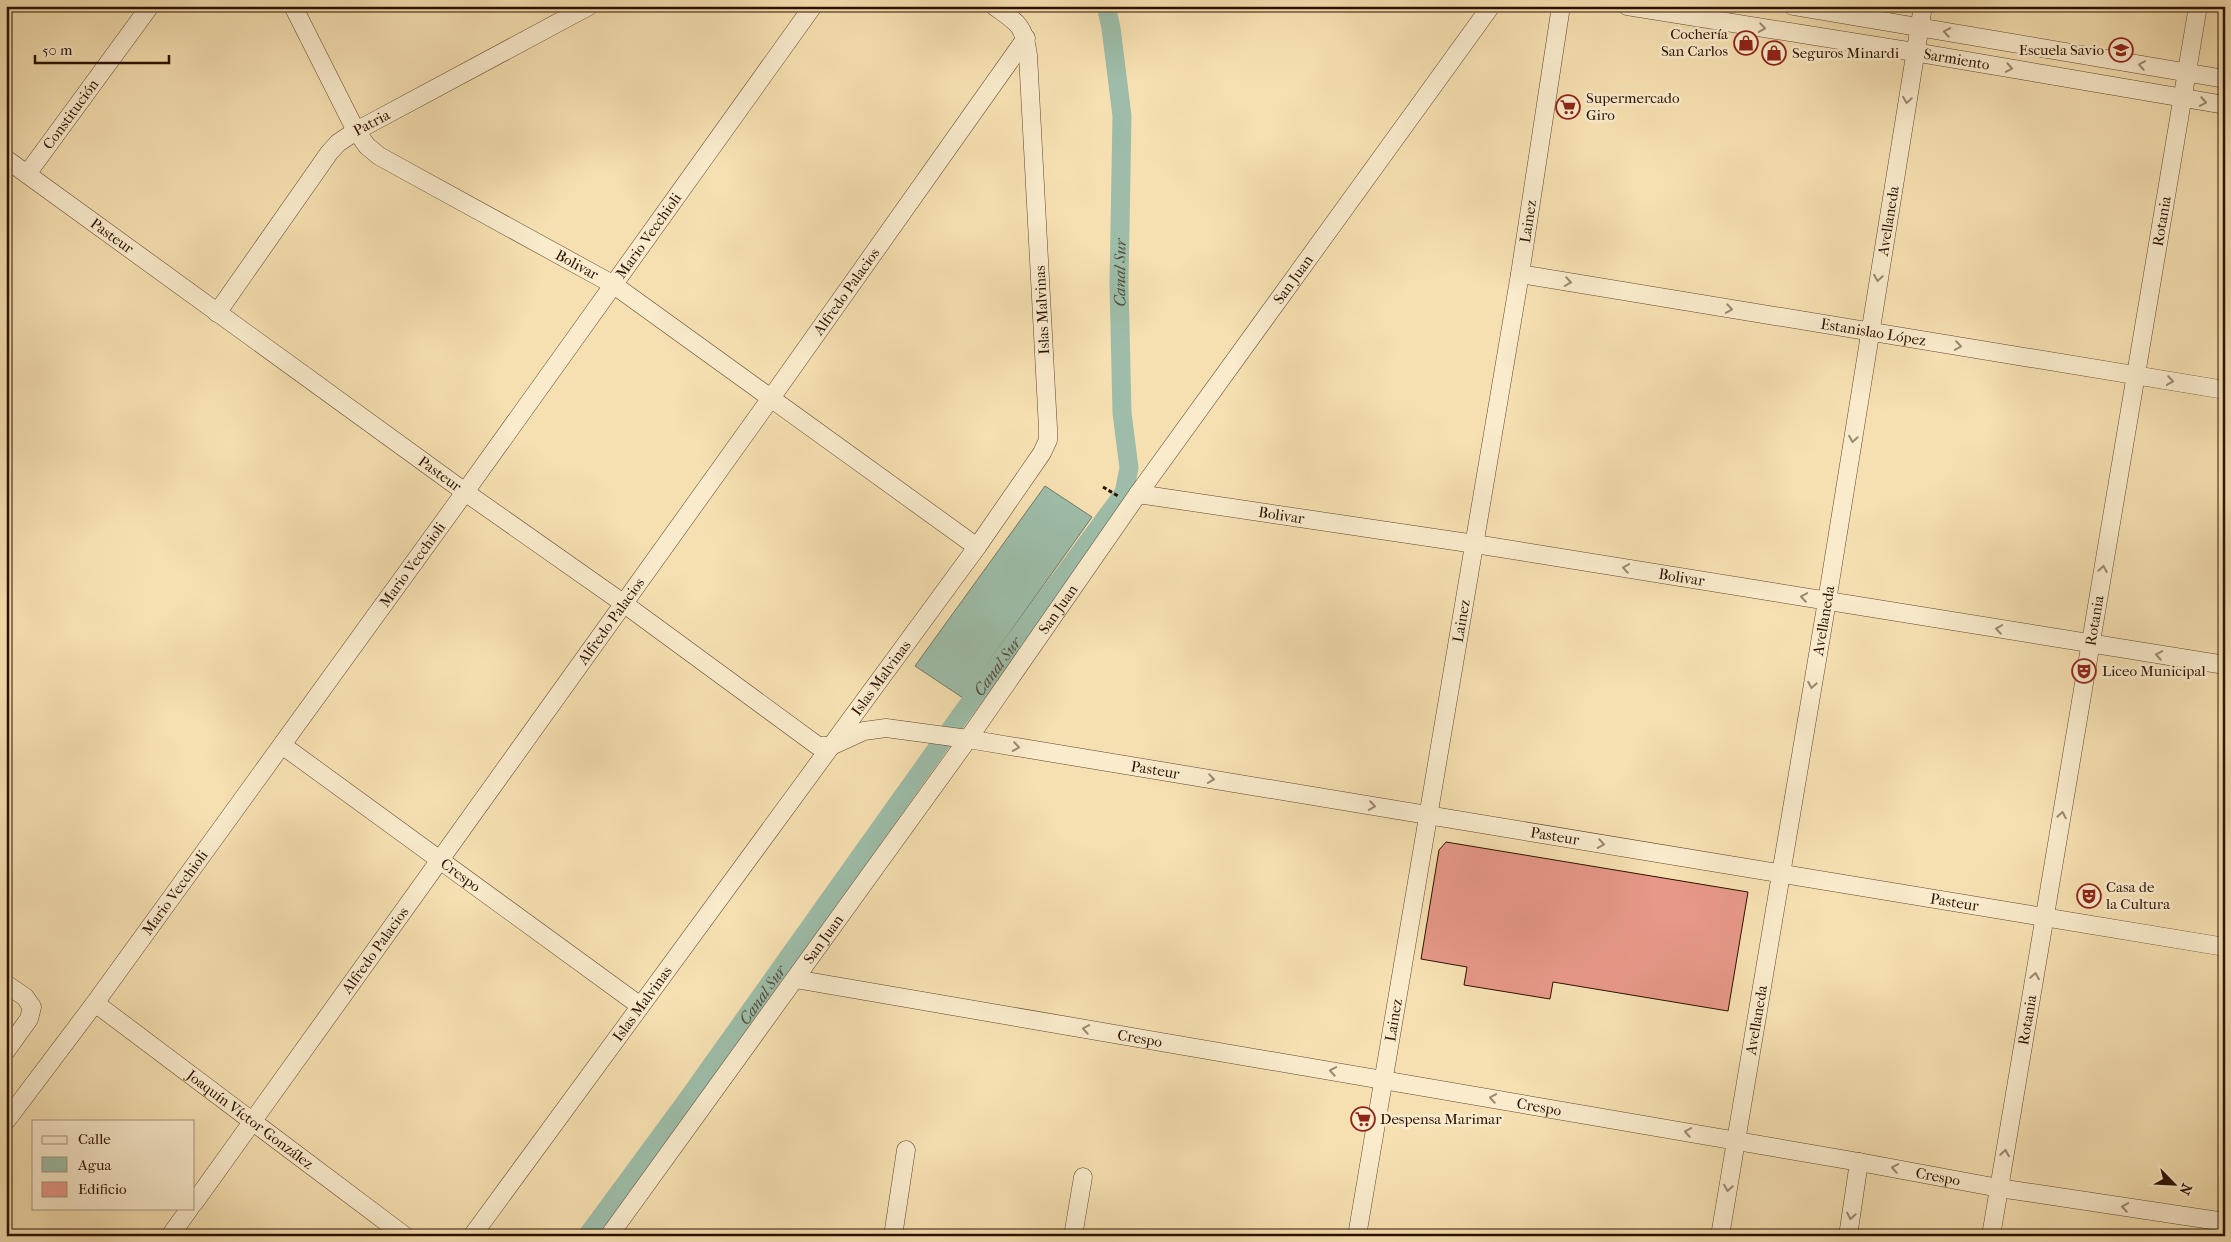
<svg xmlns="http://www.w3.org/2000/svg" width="2231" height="1242" viewBox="0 0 2231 1242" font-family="'IM FELL French Canon',serif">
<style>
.water{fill:#9dbda9;stroke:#707865}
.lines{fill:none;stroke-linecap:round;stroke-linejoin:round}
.canal{stroke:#9dbda9;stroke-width:19}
.building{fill:#e79888;stroke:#2c1000}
.minor-casing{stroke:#5e442c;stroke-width:19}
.path{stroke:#2c1000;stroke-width:3;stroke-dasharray:4 2.5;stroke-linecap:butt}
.minor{stroke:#f9ebcc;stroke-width:18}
.oneway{stroke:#9d8870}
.labels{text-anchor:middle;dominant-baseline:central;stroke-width:5;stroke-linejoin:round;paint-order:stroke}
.poi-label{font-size:15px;fill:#2c1000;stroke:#f9ebcc;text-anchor:start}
.street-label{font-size:15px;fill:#2c1000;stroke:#f9ebcc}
.water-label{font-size:16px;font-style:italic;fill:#544d3b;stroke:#f9ebcc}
</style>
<rect width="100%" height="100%" fill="#f6e0b1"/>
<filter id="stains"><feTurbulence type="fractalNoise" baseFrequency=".004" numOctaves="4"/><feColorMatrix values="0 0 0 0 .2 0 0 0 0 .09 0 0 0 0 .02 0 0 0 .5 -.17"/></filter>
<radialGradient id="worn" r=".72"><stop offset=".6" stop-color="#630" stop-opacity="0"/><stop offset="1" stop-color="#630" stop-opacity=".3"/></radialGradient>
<path class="water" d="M 1045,486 L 1092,517 L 963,698 L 915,666 Z"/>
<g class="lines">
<path class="canal" id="s1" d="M 587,1236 L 682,1107 L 960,716 L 1124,493 L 1129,468 L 1122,413 L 1119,284 L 1122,116 L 1111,28 L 1106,6"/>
</g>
<path class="building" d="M 1446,842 L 1748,892 L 1728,1011 L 1553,982 L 1550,999 L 1464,985 L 1467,967 L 1421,959 L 1439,850 Z"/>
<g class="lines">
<g class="minor-casing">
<g id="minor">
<path id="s2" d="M 293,6 L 356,131 L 367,146 L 379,156 L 614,285 L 977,547"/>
<path id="s3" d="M 1627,6 L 1914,52 L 2225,105"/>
<path d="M 1793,6 L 2225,79"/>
<path id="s4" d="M 6,159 L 465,492 L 623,603 L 818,746 L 831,746 L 864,731 L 886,728 L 968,739 L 2225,947"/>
<path id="s5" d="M 27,174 L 150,6"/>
<path id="s6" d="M 1520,274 L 2225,390"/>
<path id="s7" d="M 217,313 L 329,153 L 338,143 L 356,131 L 589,6"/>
<path id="s8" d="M 1138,494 L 1475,544 L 2225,665"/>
<path id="s9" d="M 282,745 L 639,1005"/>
<path id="s10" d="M 795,979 L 1859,1162 L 1999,1188 L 2225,1222"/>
<path d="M 6,984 L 25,997 L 32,1007 L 29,1019 L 6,1051"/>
<path id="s11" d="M 95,1003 L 405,1236"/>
<path id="s12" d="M 6,1121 L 95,1003 L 465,492 L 813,6"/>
<path id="s13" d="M 194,1203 L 771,398 L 1026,38"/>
<path d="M 170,1236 L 190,1208"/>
<path id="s14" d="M 472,1236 L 977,547 L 1042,453 L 1048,440 L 1048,428 L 1028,55 C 1024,25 1018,23 994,6"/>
<path id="s15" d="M 609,1236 L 968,739 L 1138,494 L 1491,6"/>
<path d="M 893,1236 L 906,1150"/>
<path d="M 1073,1236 L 1083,1177"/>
<path id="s16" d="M 1357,1236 L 1520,274 L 1561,6"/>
<path id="s17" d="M 1720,1236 L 1827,601 L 1923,6"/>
<path d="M 1848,1236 L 1859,1162"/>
<path id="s18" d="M 1991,1236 L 2198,6"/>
</g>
</g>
<path class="path" d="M 1103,487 L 1118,496"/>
<use href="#minor" class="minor"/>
</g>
<defs><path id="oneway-chevron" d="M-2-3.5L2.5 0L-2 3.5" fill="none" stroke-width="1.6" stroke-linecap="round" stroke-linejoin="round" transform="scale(1.25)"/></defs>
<g class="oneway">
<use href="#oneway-chevron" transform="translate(1762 28) rotate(9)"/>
<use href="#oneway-chevron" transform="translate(1947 32) rotate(-170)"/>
<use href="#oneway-chevron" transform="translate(2142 65) rotate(-170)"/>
<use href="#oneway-chevron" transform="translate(2009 68) rotate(10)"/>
<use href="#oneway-chevron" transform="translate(1907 100) rotate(99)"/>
<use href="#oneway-chevron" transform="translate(2203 102) rotate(10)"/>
<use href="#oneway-chevron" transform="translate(1878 278) rotate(99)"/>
<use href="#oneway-chevron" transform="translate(1568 282) rotate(9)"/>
<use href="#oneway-chevron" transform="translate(1729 309) rotate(9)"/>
<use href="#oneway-chevron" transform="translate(1958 346) rotate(9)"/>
<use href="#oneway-chevron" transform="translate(2170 381) rotate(9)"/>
<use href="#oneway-chevron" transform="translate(1853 439) rotate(99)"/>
<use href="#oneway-chevron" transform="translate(1626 568) rotate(-171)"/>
<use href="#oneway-chevron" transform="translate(2103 569) rotate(-80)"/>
<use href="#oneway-chevron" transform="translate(1804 597) rotate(-171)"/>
<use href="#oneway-chevron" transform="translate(1999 629) rotate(-171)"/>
<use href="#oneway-chevron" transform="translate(2159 655) rotate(-171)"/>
<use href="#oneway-chevron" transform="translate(1812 685) rotate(100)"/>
<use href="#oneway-chevron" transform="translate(1016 747) rotate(9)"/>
<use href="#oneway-chevron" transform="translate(1211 779) rotate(9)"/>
<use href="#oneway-chevron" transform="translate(1372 806) rotate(9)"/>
<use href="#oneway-chevron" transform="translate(2062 815) rotate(-80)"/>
<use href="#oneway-chevron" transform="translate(1601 844) rotate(9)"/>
<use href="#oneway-chevron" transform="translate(2035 976) rotate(-81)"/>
<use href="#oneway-chevron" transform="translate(1086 1029) rotate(-170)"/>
<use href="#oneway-chevron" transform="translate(1333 1071) rotate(-170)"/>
<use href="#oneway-chevron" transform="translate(1493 1098) rotate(-170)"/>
<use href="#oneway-chevron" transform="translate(1688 1132) rotate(-170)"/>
<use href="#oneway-chevron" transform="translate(2005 1153) rotate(-81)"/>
<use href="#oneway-chevron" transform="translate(1895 1168) rotate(-170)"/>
<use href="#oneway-chevron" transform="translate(1728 1188) rotate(99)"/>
<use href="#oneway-chevron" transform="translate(2125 1207) rotate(-171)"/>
<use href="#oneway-chevron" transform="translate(1851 1216) rotate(99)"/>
</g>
<defs>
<g id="shop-ring" transform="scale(1.25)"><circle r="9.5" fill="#f9ebcc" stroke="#8f2418" stroke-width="1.5"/><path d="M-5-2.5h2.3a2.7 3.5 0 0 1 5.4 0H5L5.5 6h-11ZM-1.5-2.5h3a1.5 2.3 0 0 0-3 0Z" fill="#8f2418"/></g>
<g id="school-ring" transform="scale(1.25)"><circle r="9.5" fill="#f9ebcc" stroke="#8f2418" stroke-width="1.5"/><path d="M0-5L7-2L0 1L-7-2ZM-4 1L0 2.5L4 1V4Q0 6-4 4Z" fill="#8f2418"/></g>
<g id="supermarket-ring" transform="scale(1.25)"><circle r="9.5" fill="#f9ebcc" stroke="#8f2418" stroke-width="1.5"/><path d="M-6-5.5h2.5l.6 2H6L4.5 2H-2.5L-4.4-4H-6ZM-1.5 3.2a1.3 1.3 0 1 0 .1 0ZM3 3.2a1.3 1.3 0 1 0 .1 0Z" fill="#8f2418"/></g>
<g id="theatre-ring" transform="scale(1.25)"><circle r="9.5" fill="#f9ebcc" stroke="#8f2418" stroke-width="1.5"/><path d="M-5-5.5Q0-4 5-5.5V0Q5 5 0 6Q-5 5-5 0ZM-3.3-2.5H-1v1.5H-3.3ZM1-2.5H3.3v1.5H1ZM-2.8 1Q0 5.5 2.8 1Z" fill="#8f2418"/></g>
</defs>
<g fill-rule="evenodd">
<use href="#shop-ring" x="1746" y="43"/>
<use href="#school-ring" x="2121" y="50"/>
<use href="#shop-ring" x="1774" y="53"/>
<use href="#supermarket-ring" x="1568" y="107"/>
<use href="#theatre-ring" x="2084" y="671"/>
<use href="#theatre-ring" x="2089" y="896"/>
<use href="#supermarket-ring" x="1363" y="1119"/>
</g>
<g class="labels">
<g class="poi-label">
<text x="1728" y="34" text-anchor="end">Cochería<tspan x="1728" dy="17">San Carlos</tspan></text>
<text x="2104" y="50" text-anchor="end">Escuela Savio</text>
<text x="1792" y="53">Seguros Minardi</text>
<text x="1586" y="98">Supermercado<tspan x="1586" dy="17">Giro</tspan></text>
<text x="2102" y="671">Liceo Municipal</text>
<text x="2106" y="887">Casa de<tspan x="2106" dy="17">la Cultura</tspan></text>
<text x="1380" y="1119">Despensa Marimar</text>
</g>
<g class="street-label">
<text stroke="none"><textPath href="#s3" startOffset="334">Sarmiento</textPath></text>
<text stroke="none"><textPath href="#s5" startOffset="74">Constitución</textPath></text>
<text stroke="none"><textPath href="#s7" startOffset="248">Patria</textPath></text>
<text stroke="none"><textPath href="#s17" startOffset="1029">Avellaneda</textPath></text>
<text stroke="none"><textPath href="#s16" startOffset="1029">Lainez</textPath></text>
<text stroke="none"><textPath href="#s18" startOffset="1029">Rotania</textPath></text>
<text stroke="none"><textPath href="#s4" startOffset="131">Pasteur</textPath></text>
<text stroke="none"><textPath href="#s12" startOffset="1094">Mario Vecchioli</textPath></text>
<text stroke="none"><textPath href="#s2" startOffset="400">Bolivar</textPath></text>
<text stroke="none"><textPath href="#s15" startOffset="1176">San Juan</textPath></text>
<text stroke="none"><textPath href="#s13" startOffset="1121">Alfredo Palacios</textPath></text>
<text transform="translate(1042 310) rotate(-93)">Islas Malvinas</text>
<text stroke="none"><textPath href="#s6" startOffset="358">Estanislao López</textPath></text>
<text stroke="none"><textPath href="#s4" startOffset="536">Pasteur</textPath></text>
<text stroke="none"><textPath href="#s8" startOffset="145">Bolivar</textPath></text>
<text stroke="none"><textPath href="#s12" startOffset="689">Mario Vecchioli</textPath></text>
<text stroke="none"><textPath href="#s8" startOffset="550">Bolivar</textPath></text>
<text stroke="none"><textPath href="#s15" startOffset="771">San Juan</textPath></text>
<text stroke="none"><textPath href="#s13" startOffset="716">Alfredo Palacios</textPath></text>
<text stroke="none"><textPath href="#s16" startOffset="624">Lainez</textPath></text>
<text stroke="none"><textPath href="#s17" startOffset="624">Avellaneda</textPath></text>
<text stroke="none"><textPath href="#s18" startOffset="624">Rotania</textPath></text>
<text stroke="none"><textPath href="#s14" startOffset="692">Islas Malvinas</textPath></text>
<text stroke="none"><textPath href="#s4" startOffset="1346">Pasteur</textPath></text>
<text stroke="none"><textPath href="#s4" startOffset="1751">Pasteur</textPath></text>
<text stroke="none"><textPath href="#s9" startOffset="221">Crespo</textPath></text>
<text stroke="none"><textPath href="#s12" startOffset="284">Mario Vecchioli</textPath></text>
<text stroke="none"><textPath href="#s4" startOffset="2156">Pasteur</textPath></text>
<text stroke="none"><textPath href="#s15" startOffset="366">San Juan</textPath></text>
<text stroke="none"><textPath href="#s13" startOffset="311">Alfredo Palacios</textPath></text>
<text stroke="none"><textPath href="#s14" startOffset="288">Islas Malvinas</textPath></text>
<text stroke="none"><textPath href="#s18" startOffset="219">Rotania</textPath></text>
<text stroke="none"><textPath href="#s16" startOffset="219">Lainez</textPath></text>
<text stroke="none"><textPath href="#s17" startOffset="219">Avellaneda</textPath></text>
<text stroke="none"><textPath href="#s10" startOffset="350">Crespo</textPath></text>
<text stroke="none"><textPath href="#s10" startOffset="755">Crespo</textPath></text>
<text stroke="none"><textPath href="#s11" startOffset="194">Joaquín Víctor González</textPath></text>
<text stroke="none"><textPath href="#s10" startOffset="1160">Crespo</textPath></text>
</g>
<g class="water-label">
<text stroke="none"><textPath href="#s1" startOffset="1138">Canal Sur</textPath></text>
<text stroke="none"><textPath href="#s1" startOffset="702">Canal Sur</textPath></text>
<text stroke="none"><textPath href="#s1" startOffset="298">Canal Sur</textPath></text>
</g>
</g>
<rect width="2231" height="1242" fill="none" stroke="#f6e0b1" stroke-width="25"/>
<rect x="8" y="8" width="2216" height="1227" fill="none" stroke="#2c1000" stroke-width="2.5"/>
<rect x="12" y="12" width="2206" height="1217" fill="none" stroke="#2c1000"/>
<rect x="32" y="1120" width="162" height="90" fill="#f9ebcc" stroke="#a7937a"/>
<rect x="42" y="1136" width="25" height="8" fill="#f9ebcc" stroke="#a7937a"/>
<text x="78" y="1144" font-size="15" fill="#2c1000">Calle</text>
<rect x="42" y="1157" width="25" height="15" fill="#9dbda9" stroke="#a7937a"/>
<text x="78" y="1170" font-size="15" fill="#2c1000">Agua</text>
<rect x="42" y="1182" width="25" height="15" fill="#e79888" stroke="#a7937a"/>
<text x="78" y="1194" font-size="15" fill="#2c1000">Edificio</text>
<g transform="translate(2174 1184) rotate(114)" stroke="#f9ebcc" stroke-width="4" paint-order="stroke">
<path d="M0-4L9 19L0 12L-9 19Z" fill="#2c1000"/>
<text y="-8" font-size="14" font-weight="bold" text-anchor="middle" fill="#2c1000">N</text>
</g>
<path d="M35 55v8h134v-8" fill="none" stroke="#2c1000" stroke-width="2.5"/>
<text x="42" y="55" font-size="15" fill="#2c1000" stroke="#f9ebcc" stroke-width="4" paint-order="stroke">50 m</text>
<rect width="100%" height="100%" filter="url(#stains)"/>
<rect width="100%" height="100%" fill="url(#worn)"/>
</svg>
